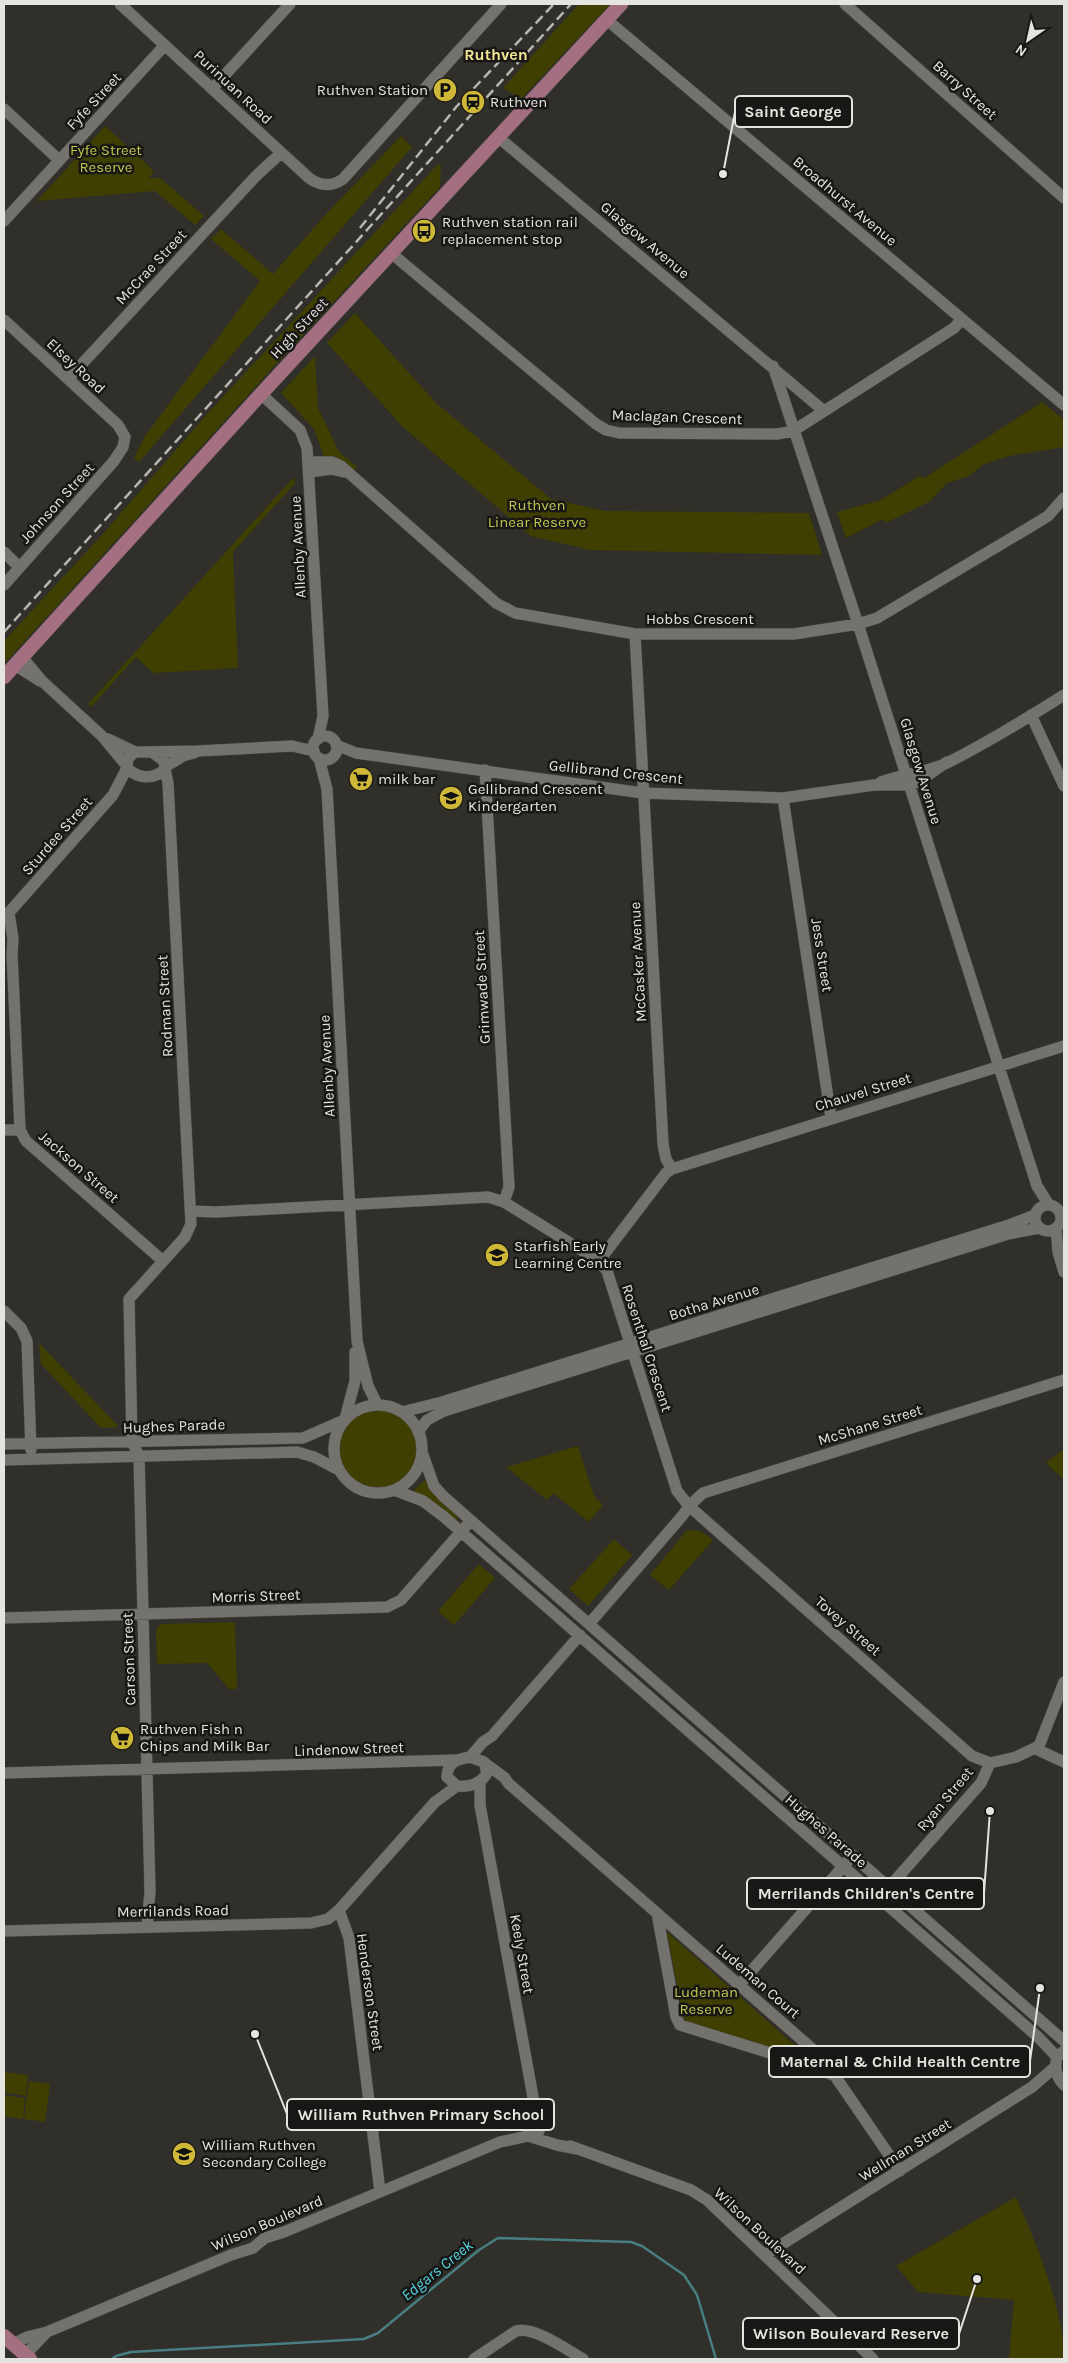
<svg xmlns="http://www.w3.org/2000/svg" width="1068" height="2363" viewBox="0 0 1068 2363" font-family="Karla,sans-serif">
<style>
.green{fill:#3e3f00}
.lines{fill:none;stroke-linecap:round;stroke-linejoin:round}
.stream{stroke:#487e81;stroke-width:2.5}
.minor-casing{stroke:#4d4c48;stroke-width:12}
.major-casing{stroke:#4d4c48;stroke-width:15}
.minor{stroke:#74726c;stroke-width:11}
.major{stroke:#a56f82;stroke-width:14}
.rail{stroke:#b7b6b3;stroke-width:2.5;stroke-dasharray:10 5;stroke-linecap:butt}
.labels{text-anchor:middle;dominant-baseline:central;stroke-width:5;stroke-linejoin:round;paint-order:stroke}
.street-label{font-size:15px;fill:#e5e4e1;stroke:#181715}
.poi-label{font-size:15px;fill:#e5e4e1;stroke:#181715;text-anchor:start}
.park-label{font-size:15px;fill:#c2c64e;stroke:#181715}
.neighbourhood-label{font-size:16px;font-weight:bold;fill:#f5e597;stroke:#181715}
.water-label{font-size:16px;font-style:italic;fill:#55d6e2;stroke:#181715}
.leader{fill:none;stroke:#e5e4e1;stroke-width:2}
.callout-dot{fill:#e5e4e1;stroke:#181715;stroke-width:2}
.callout{fill:#181715;stroke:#e5e4e1;stroke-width:2}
.callout-label{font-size:16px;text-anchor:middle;font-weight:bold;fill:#e5e4e1}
</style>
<rect width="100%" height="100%" fill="#302f2a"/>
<path class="green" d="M 579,4 L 610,4 L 521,99 L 503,88 Z
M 105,126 L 154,171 L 149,178 L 160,178 L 204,216 L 195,225 L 155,191 L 37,201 Z
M 401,136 L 412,147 L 139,462 L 134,458 L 145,436 L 260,281 L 211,239 L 221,229 L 273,274 L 328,212 Z
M 438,164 L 441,166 L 440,187 L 269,372 L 4,664 L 4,641 L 101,536 L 207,414 Z
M 355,313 L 436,403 L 551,499 L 605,511 L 809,513 L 822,555 L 590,550 L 531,536 L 403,427 L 327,343 Z
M 315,356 L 318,408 L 339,452 L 357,467 L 354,470 L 324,457 L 314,429 L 281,393 Z
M 1042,402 L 1064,420 L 1064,447 L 1009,456 L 984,464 L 969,476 L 947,483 L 929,502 L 886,523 L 883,519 L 846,538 L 837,512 L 881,500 L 919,476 L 924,478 Z
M 294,477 L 295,483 L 233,552 L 238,668 L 153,673 L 136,657 L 91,707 L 88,704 Z
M 39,1343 L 119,1427 L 101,1428 L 41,1364 Z
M337 1449a41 41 0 1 1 82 0a41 41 0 1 1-82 0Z
M 578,1446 L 594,1496 L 603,1505 L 589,1522 L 553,1493 L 547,1500 L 506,1467 Z
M 1064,1449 L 1064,1480 L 1046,1463 Z
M 425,1480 C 433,1493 458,1511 459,1524 L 413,1491 Z
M 687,1530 L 700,1531 L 713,1540 L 669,1590 L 650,1575 Z
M 614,1539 L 632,1555 L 588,1606 L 569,1589 Z
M 479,1564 L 495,1578 L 454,1625 L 438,1611 Z
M 235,1622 L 237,1689 L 229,1689 L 207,1663 L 157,1664 L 156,1629 L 161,1624 Z
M 667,1932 L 816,2064 L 687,2021 L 683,2017 Z
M 4,2072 L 28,2075 L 26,2096 L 4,2092 Z
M 29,2081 L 50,2084 L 45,2122 L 24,2119 Z
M 4,2095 L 25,2098 L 23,2119 L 4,2116 Z
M 1016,2197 C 1036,2243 1064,2309 1064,2359 L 1009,2359 L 1014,2300 L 918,2292 L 896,2266 Z"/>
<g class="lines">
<path class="stream" d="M 112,2359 L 116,2356 L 131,2352 L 364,2339 L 378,2333 L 479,2250 L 498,2238 L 631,2242 L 642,2246 L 684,2275 L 697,2295 L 716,2359"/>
<g class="minor-casing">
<path id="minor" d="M 120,4 L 309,178 C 320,186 332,187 343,179 L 501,4
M 845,4 L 1064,198
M 607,20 L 1064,405
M 212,89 L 290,4
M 4,109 L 59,160
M 498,137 L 824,411
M 4,221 L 165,45
M 391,253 L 596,424 L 606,430 L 619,433 L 777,434 L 793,431 L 954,328 L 962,319
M 4,320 L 118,425 L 125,437 L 123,447 L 114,461 L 4,585
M 773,366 L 858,624 L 1037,1186 L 1049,1205
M 68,379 L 256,176 L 281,153
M 261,394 L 300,430 L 307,448 L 323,716 L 318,739
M 308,462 L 332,462 L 341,466 L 496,603 L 515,613 L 635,634 L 794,634 L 858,624 L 877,618 L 1030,527 L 1048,516 L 1064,498
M 309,472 L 331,469 L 344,472
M 4,552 L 19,567
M 635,634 L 663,1144 L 666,1159 L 672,1169
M 22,657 L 42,681 L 102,736 L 126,765
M 15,665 L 40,681
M 1031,715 L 1064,786
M313 748a12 12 0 1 1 24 0a12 12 0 1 1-24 0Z
M 108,739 L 135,752
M 336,745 L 356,753 L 643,793 L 783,798 L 874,785 L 909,785 L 918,782 L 947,762
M 152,752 L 164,761 L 165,769 C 154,780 138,779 127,768 L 128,758 L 135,752 L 140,752 L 198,751 L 292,746 L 314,751
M 319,758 L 327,789 L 357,1341 L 368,1386 L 377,1404
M 165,767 L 183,756 L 194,753
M 485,770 L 509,1187 L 504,1202
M 881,782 C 903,774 925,773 947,763 C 987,743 1026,719 1064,695
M 783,798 L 831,1118
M 9,913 L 13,939 L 12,954 L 20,1130 L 26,1141 L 163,1261
M 5,917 L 113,795 L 127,768
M 4,1130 L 20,1130
M1035 1218a13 13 0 1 1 26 0a13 13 0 1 1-26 0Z
M 191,1211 L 216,1212 L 488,1197 L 504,1202 L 599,1261 L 607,1271 L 677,1491 L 689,1506 L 683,1515 L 589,1624
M 1056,1228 L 1058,1252 L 1064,1272
M 599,1261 L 666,1173 L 672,1169 L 1064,1046
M 4,1311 L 21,1328 L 27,1341 L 31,1450
M334 1449a44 44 0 1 1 88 0a44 44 0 1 1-88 0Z
M 402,1412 L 442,1402 L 1009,1225 L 1035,1215
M 345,1419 L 355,1381 L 355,1352
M 418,1432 L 427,1420 L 444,1411 L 1008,1234 L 1039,1228
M 4,1444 L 303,1438 L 342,1421
M 422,1452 L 434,1486 L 443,1496 L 1064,2041
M 4,1460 L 297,1452 L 314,1457 L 339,1470
M 394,1490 L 423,1501 L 443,1516 L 1038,2037 L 1057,2057
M 4,1618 L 387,1607 L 401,1600 L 466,1526
M 1036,1749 L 1064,1762
M 470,1757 L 483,1742 L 492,1736 L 580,1635
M 470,1757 L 484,1762 L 487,1773 C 481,1784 469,1787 457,1786 L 447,1777 C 447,1762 458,1759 470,1757 Z
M 990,1763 L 972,1756 L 689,1506 L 703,1493 L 1064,1380
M 486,1764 L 505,1778 L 508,1783 L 817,2053 L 835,2076 L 900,2171
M 4,1773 L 456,1760
M 480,1782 L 480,1805 L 535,2108 C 538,2119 543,2128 536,2137
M 884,1893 L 981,1783 L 990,1763 L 1016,1757 L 1039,1746 L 1064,1682
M 657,1913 L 676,2017 L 680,2025 L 815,2067 L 835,2076
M 147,1927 L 150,1891 L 139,1456 L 132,1442 L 129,1299 L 185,1237 L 191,1224 L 168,783 L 165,769
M 4,1931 L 311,1923 L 328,1919 L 339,1910
M 739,1985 L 848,1861
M 1064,2051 L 1057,2057 C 1054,2068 1056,2077 1064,2085
M 570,2146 L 691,2190 L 707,2200 L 873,2359
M 380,2192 L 349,1938 L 339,1910 L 435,1802 L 457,1786
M 765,2255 L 1032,2087 L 1055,2067
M 13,2344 L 27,2337 L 47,2332 L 231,2255 L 253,2248 L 265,2238 L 284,2232 L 500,2142 L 528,2136 L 557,2145 L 577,2149
M 25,2355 L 46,2333
M 474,2359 L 516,2331 C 534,2326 567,2350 583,2359"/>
</g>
<g class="major-casing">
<path id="major" d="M 4,677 L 261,394 L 621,4
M 4,2336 L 30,2359"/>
</g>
<use href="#minor" class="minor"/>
<use href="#major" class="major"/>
<path class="rail" d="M 360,228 L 457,106 L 554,4
M 4,632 L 571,4"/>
</g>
<defs>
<g id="parking-disc" transform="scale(1.25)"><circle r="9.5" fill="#cfb837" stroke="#181715"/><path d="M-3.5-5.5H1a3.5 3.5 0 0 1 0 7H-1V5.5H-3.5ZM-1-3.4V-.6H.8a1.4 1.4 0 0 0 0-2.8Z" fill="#111"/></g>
<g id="station-disc" transform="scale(1.25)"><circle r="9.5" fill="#cfb837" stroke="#181715"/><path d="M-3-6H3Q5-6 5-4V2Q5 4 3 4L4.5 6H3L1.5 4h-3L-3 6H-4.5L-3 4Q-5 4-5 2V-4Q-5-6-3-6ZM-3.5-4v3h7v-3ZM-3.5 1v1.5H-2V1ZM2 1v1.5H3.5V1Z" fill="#111"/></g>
<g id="bus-disc" transform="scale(1.25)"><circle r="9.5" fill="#cfb837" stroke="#181715"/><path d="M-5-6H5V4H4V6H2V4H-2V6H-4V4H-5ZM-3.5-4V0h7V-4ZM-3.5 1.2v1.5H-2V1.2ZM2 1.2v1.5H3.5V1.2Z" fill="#111"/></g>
<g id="supermarket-disc" transform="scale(1.25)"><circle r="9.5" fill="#cfb837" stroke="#181715"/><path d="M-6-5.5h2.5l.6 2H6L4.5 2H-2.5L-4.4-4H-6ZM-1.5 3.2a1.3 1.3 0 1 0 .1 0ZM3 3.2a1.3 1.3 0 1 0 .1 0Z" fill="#111"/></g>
<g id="school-disc" transform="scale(1.25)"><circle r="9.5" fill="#cfb837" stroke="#181715"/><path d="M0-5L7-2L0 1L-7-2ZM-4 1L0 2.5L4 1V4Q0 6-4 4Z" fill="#111"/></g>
</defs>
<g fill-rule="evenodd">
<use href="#parking-disc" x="445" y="90"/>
<use href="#station-disc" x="473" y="102"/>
<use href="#bus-disc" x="424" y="231"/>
<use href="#supermarket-disc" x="361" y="779"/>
<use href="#school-disc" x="451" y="798"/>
<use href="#school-disc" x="497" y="1255"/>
<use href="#supermarket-disc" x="122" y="1738"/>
<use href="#school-disc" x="184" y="2154"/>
</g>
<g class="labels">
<g class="street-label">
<text transform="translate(233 87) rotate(43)">Purinuan Road</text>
<text transform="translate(965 90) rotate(42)">Barry Street</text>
<text transform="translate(94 101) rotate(-47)">Fyfe Street</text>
<text transform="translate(845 201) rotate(40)">Broadhurst Avenue</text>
<text transform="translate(645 240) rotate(40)">Glasgow Avenue</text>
<text transform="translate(151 267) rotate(-47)">McCrae Street</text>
<text transform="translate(299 328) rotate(-47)">High Street</text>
<text transform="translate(76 366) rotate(43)">Elsey Road</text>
<text transform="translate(677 417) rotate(2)">Maclagan Crescent</text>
<text transform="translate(57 503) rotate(-48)">Johnson Street</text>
<text transform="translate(298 547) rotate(-93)">Allenby Avenue</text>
<text x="700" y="619">Hobbs Crescent</text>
<text transform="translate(921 771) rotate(73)">Glasgow Avenue</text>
<text transform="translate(616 772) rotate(6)">Gellibrand Crescent</text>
<text transform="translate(57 836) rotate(-49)">Sturdee Street</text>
<text transform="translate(822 955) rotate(81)">Jess Street</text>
<text transform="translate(638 962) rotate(-93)">McCasker Avenue</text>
<text transform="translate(482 987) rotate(-93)">Grimwade Street</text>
<text transform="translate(165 1006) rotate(-93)">Rodman Street</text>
<text transform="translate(327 1066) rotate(-93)">Allenby Avenue</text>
<text transform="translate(863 1092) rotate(-17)">Chauvel Street</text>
<text transform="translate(79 1167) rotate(41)">Jackson Street</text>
<text transform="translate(714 1302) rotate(-17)">Botha Avenue</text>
<text transform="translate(647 1348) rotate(72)">Rosenthal Crescent</text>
<text transform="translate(870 1425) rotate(-17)">McShane Street</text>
<text transform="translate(174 1426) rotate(-2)">Hughes Parade</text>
<text transform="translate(256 1596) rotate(-2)">Morris Street</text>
<text transform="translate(848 1626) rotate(41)">Tovey Street</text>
<text transform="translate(129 1659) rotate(-92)">Carson Street</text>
<text transform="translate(349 1749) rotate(-2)">Lindenow Street</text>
<text transform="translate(945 1799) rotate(-50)">Ryan Street</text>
<text transform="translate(826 1831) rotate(41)">Hughes Parade</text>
<text transform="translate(173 1911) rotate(-1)">Merrilands Road</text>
<text transform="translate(522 1954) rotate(80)">Keely Street</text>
<text transform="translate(758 1981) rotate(41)">Ludeman Court</text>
<text transform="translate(370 1992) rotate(82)">Henderson Street</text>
<text transform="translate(905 2150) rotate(-32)">Wellman Street</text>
<text transform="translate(267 2223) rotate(-23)">Wilson Boulevard</text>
<text transform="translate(760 2231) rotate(43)">Wilson Boulevard</text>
</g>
<g class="poi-label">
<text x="428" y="90" text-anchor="end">Ruthven Station</text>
<text x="490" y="102">Ruthven</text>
<text x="442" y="222">Ruthven station rail<tspan x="442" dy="17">replacement stop</tspan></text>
<text x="378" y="779">milk bar</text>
<text x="468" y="789">Gellibrand Crescent<tspan x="468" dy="17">Kindergarten</tspan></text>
<text x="514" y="1246">Starfish Early<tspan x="514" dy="17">Learning Centre</tspan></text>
<text x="140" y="1729">Ruthven Fish n<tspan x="140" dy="17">Chips and Milk Bar</tspan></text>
<text x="202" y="2145">William Ruthven<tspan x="202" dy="17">Secondary College</tspan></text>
</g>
<g class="park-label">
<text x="106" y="150">Fyfe Street<tspan x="106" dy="17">Reserve</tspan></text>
<text x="537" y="505">Ruthven<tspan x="537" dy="17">Linear Reserve</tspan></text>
<text x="706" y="1992">Ludeman<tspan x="706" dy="17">Reserve</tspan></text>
</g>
<g class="neighbourhood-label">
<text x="496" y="54">Ruthven</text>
</g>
<g class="water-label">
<text transform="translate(437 2270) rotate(-39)">Edgars Creek</text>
</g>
</g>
<path class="leader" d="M723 174L735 112M990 1811L984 1893M1040 1988L1030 2061M255 2034L287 2114M977 2279L959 2334"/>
<g class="callout-dot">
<circle cx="723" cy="174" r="5"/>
<circle cx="990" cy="1811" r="5"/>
<circle cx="1040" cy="1988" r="5"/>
<circle cx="255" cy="2034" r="5"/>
<circle cx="977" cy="2279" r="5"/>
</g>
<g class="callout">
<rect x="735" y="96" width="117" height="31" rx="5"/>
<rect x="747" y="1878" width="237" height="31" rx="5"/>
<rect x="769" y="2046" width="261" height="31" rx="5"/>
<rect x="287" y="2099" width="267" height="31" rx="5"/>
<rect x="743" y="2318" width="216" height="31" rx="5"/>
</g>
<g class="callout-label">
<text x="793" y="117">Saint George</text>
<text x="866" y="1899">Merrilands Children's Centre</text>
<text x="900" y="2067">Maternal &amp; Child Health Centre</text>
<text x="421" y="2120">William Ruthven Primary School</text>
<text x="851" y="2339">Wilson Boulevard Reserve</text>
</g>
<rect width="1068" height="2363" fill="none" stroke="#e5e4e1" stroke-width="10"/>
<g transform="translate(1028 40) rotate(214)" stroke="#181715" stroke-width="4" paint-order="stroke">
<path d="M0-4L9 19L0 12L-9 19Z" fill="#e5e4e1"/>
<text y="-8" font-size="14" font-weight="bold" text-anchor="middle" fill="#e5e4e1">N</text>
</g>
</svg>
